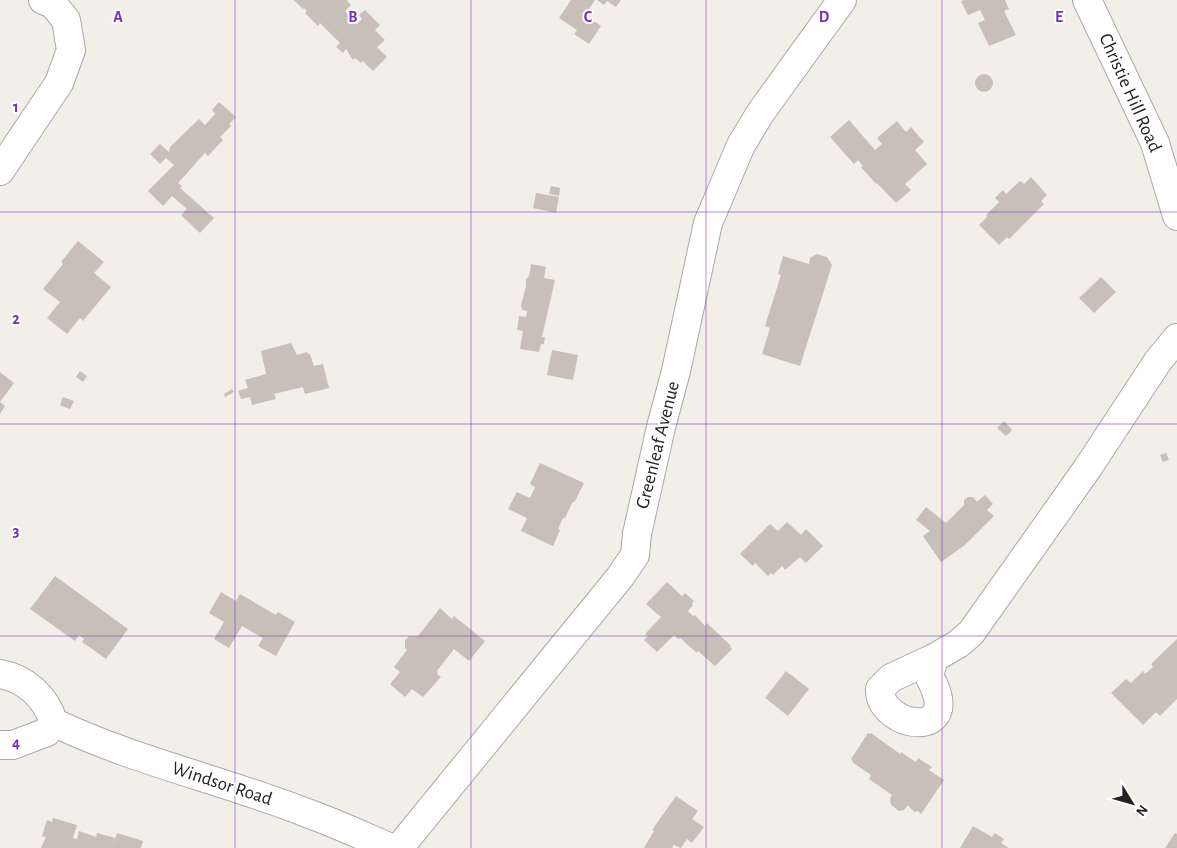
<svg xmlns="http://www.w3.org/2000/svg" width="1177" height="848" viewBox="0 0 1177 848" font-family="'Alegreya Sans',sans-serif">
<style>
.building{fill:#c7bfb8}
.lines{fill:none;stroke-linecap:round;stroke-linejoin:round}
.minor-casing{stroke:#a9a9a9;stroke-width:30}
.minor{stroke:#fff;stroke-width:28}
.grid{fill:none;stroke:#7b2cbf;stroke-width:1;stroke-opacity:0.55}
.labels{text-anchor:middle;dominant-baseline:central;stroke-width:4;stroke-linejoin:round;paint-order:stroke}
.street-label{font-size:19px;fill:#222;stroke:#fff}
.grid-label{font-size:16px;text-anchor:middle;font-weight:bold;fill:#7b2cbf;stroke:#fff;stroke-width:4;stroke-linejoin:round;paint-order:stroke}
</style>
<rect width="100%" height="100%" fill="#f2efe9"/>
<path class="building" d="M 294,0 L 348,0 L 347,1 L 351,5 L 345,11 L 357,24 L 362,19 L 359,15 L 365,10 L 380,25 L 375,30 L 385,40 L 377,47 L 387,57 L 373,71 L 363,61 L 361,63 L 355,58 L 353,60 L 346,49 L 343,53 L 336,47 L 340,43 L 320,23 L 318,26 L 305,13 L 307,11 L 304,8 L 303,9 Z
M 571,0 L 595,0 L 585,15 L 601,26 L 589,44 L 574,34 L 577,30 L 559,18 Z
M 597,0 L 621,0 L 616,7 L 607,1 L 604,5 Z
M 964,0 L 1005,0 L 1009,9 L 1004,11 L 1016,35 L 989,46 L 978,23 L 985,20 L 980,10 L 968,15 L 961,1 Z
M975 83a9 9 0 1 1 18 0a9 9 0 1 1-18 0Z
M 219,102 L 236,117 L 229,124 L 231,126 L 220,137 L 223,140 L 208,156 L 205,153 L 178,183 L 182,186 L 180,188 L 214,218 L 200,233 L 181,215 L 187,209 L 172,196 L 163,206 L 148,191 L 174,165 L 166,158 L 160,164 L 150,154 L 160,144 L 169,152 L 170,147 L 199,119 L 205,125 L 215,114 L 212,110 Z
M 849,120 L 875,150 L 882,144 L 877,138 L 897,121 L 906,132 L 911,127 L 924,142 L 915,150 L 927,164 L 905,184 L 911,190 L 896,203 L 877,183 L 876,184 L 861,167 L 863,166 L 858,160 L 854,164 L 830,137 Z
M 1031,177 L 1047,195 L 1041,201 L 1044,204 L 1009,239 L 1007,237 L 999,245 L 979,225 L 987,217 L 986,215 L 999,202 L 995,198 L 1003,190 L 1006,194 L 1020,181 L 1024,184 Z
M 551,186 L 560,188 L 559,196 L 549,194 Z
M 536,193 L 559,197 L 556,213 L 533,208 Z
M 78,241 L 104,262 L 94,273 L 111,287 L 83,321 L 80,318 L 67,334 L 47,318 L 60,302 L 43,289 L 63,264 L 61,262 Z
M 817,254 L 827,257 L 832,265 L 800,366 L 762,354 L 770,328 L 765,326 L 781,275 L 778,274 L 783,256 L 809,264 L 810,258 Z
M 531,264 L 546,267 L 544,278 L 555,280 L 542,337 L 545,337 L 544,344 L 541,344 L 539,352 L 520,349 L 523,331 L 517,330 L 519,316 L 526,317 L 527,311 L 522,310 L 521,305 L 526,286 L 526,279 L 529,276 Z
M 1101,277 L 1116,292 L 1094,313 L 1079,298 Z
M 291,343 L 297,355 L 307,352 L 308,354 L 310,354 L 314,366 L 323,364 L 329,388 L 305,394 L 303,387 L 274,394 L 276,399 L 252,405 L 250,397 L 241,399 L 238,391 L 248,388 L 245,380 L 266,374 L 261,351 Z
M 552,350 L 578,355 L 573,380 L 547,375 Z
M 80,371 L 87,376 L 83,382 L 76,377 Z
M 0,372 L 14,383 L 0,402 L 5,406 L 0,414 Z
M 232,389 L 234,392 L 225,397 L 224,394 Z
M 63,397 L 74,401 L 70,409 L 60,405 Z
M 1004,421 L 1012,430 L 1006,436 L 997,428 Z
M 1166,453 L 1169,460 L 1163,462 L 1160,455 Z
M 540,463 L 584,483 L 575,501 L 572,503 L 565,518 L 563,518 L 558,529 L 560,530 L 553,546 L 521,531 L 527,518 L 508,509 L 517,492 L 530,498 L 535,487 L 530,484 Z
M 985,495 L 993,504 L 987,510 L 994,516 L 965,545 L 941,562 L 923,536 L 930,531 L 916,520 L 926,507 L 946,523 L 964,505 L 964,500 L 968,497 L 973,497 L 977,502 Z
M 787,522 L 801,535 L 806,529 L 823,546 L 806,563 L 800,557 L 785,570 L 782,566 L 773,575 L 771,573 L 768,576 L 755,563 L 753,566 L 740,554 L 770,524 L 778,531 Z
M 55,576 L 128,629 L 106,659 L 82,642 L 84,639 L 79,635 L 75,641 L 30,609 Z
M 667,582 L 682,596 L 685,593 L 694,601 L 692,604 L 693,605 L 688,611 L 693,616 L 695,615 L 705,626 L 707,623 L 731,646 L 730,647 L 732,649 L 715,666 L 698,651 L 697,653 L 680,638 L 678,639 L 674,635 L 657,652 L 644,640 L 648,636 L 645,634 L 661,617 L 646,604 Z
M 221,592 L 236,601 L 240,594 L 276,615 L 278,612 L 295,622 L 276,656 L 258,646 L 263,638 L 242,626 L 229,648 L 214,639 L 224,622 L 209,613 Z
M 440,608 L 452,619 L 454,616 L 485,641 L 469,661 L 454,649 L 437,671 L 438,672 L 437,674 L 441,677 L 423,697 L 412,689 L 405,697 L 390,684 L 400,672 L 394,667 L 407,650 L 405,648 L 405,641 L 409,636 L 418,636 Z
M 1177,639 L 1177,699 L 1160,716 L 1156,712 L 1143,725 L 1111,693 L 1126,679 L 1131,683 L 1143,671 L 1145,674 L 1153,667 L 1151,664 Z
M 786,671 L 809,689 L 788,716 L 765,698 Z
M 868,733 L 870,734 L 871,733 L 900,754 L 901,752 L 916,762 L 918,758 L 932,767 L 929,770 L 944,780 L 921,814 L 918,811 L 914,812 L 908,805 L 904,810 L 899,811 L 891,805 L 890,799 L 892,795 L 869,779 L 871,775 L 852,762 L 853,761 L 851,759 Z
M 676,796 L 698,811 L 692,819 L 704,827 L 692,843 L 687,839 L 681,848 L 674,845 L 672,848 L 644,848 L 654,831 L 652,830 Z
M 53,818 L 77,825 L 73,838 L 77,839 L 79,831 L 96,837 L 97,833 L 115,838 L 113,846 L 117,833 L 143,841 L 141,848 L 41,848 L 46,837 L 42,836 L 47,820 L 52,822 Z
M 973,826 L 992,837 L 995,833 L 1004,839 L 1001,843 L 1009,848 L 960,848 Z
M 1175,833 L 1177,834 L 1177,848 L 1165,848 Z"/>
<g class="lines">
<g class="minor-casing">
<path id="minor" d="M 1087,0 L 1155,143 L 1177,216
M 0,171 L 59,83 L 71,50 L 66,20 L 53,4 L 43,0
M 934,658 L 929,676 C 967,742 879,729 880,689 L 891,678 L 934,658 L 958,644 L 971,633 L 1087,469 L 1158,361 L 1177,338
M 0,674 C 25,678 47,698 53,722 L 47,732 L 13,745 L 0,745
M 53,722 C 134,761 223,780 307,813 C 335,823 363,836 391,848
M 399,848 L 620,577 L 635,555 L 637,534 L 661,427 L 676,371 L 708,223 L 741,145 L 761,112 L 842,0"/>
</g>
<use href="#minor" class="minor"/>
</g>
<path class="grid" d="M 235,0 L 235,848M 471,0 L 471,848M 706,0 L 706,848M 942,0 L 942,848M 0,212 L 1177,212M 0,424 L 1177,424M 0,636 L 1177,636"/>
<g class="labels">
<g class="street-label">
<text transform="translate(1130 93) rotate(66)">Christie Hill Road</text>
<text transform="translate(658 445) rotate(-76)">Greenleaf Avenue</text>
<text transform="translate(222 784) rotate(18)">Windsor Road</text>
</g>
</g>
<g class="grid-label">
<text x="118" y="22">A</text>
<text x="353" y="22">B</text>
<text x="588" y="22">C</text>
<text x="824" y="22">D</text>
<text x="1059" y="22">E</text>
<text x="16" y="112">1</text>
<text x="16" y="324">2</text>
<text x="16" y="536">3</text>
<text x="16" y="748">4</text>
</g>
<g transform="translate(1132 803) rotate(127)" stroke="#ffffff" stroke-width="4" paint-order="stroke">
<path d="M0-4L9 19L0 12L-9 19Z" fill="#222222"/>
<text y="-8" font-size="14" font-weight="bold" text-anchor="middle" fill="#222222">N</text>
</g>
</svg>
